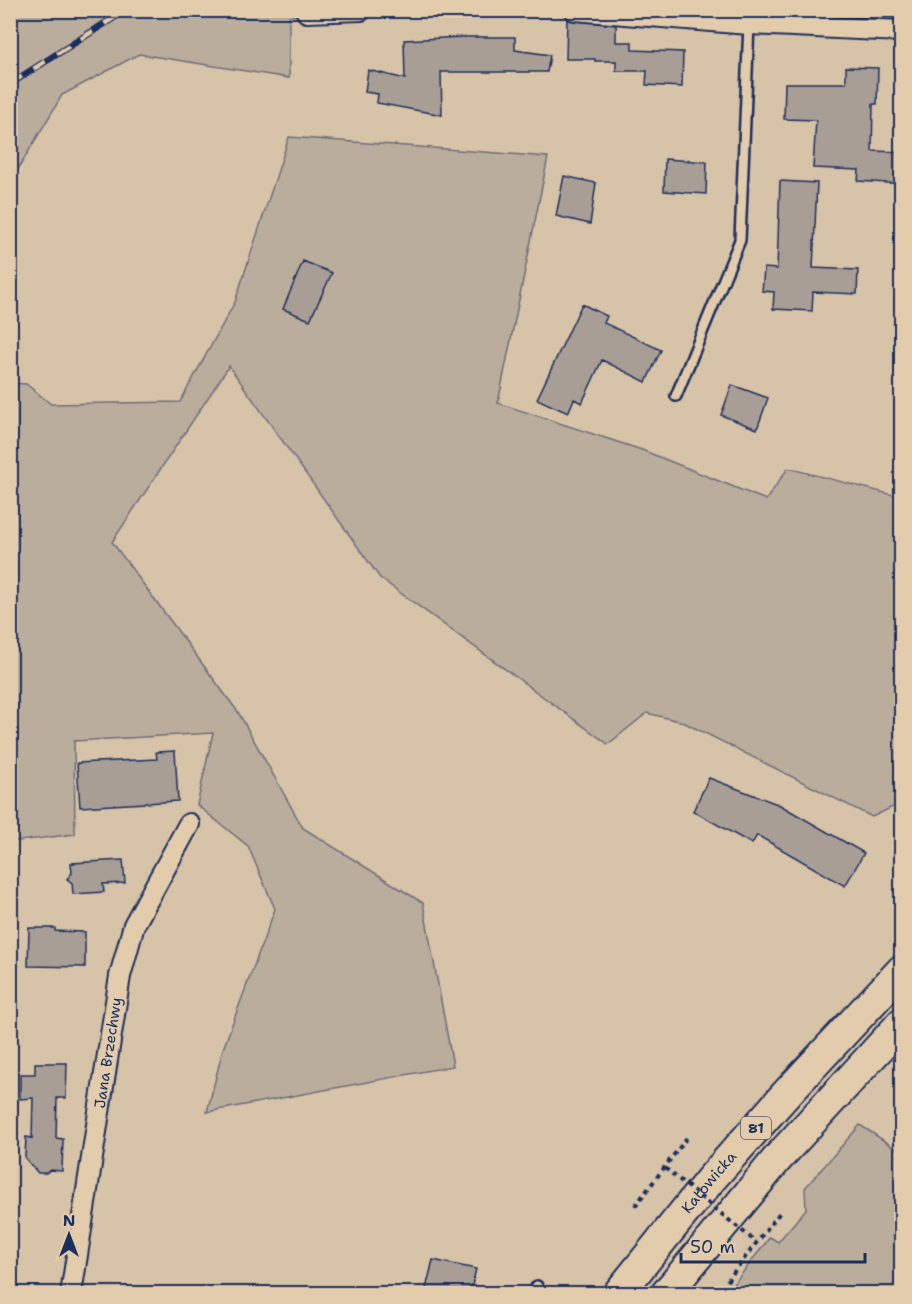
<svg xmlns="http://www.w3.org/2000/svg" width="912" height="1304" viewBox="0 0 912 1304" font-family="'Shantell Sans',sans-serif">
<style>
.green{fill:#bbad9c;stroke:#6b6e7d;stroke-width:1.5}
.building{fill:#a89e95;stroke:#1b2f5e;stroke-width:1.5}
.lines{fill:none;stroke-linecap:round;stroke-linejoin:round}
.service-casing{stroke:#1b2f5e;stroke-width:14}
.minor-casing{stroke:#1b2f5e;stroke-width:24}
.primary-casing{stroke:#1b2f5e;stroke-width:34}
.path{stroke:#1b2f5e;stroke-width:4;stroke-dasharray:4.5 4.5;stroke-linecap:butt}
.service{stroke:#e3ccac;stroke-width:9}
.minor{stroke:#e3ccac;stroke-width:20}
.primary{stroke:#e3ccac;stroke-width:30}
.rail-casing{stroke:#1b2f5e;stroke-width:7}
.rail{stroke:#e3ccac;stroke-width:4.5;stroke-dasharray:14;stroke-linecap:butt}
.path-bridge{stroke:#1b2f5e;stroke-width:4;stroke-dasharray:4.5 4.5;stroke-linecap:butt}
.labels{text-anchor:middle;dominant-baseline:central;stroke-width:6;stroke-linejoin:round;paint-order:stroke}
.shield{fill:#e3ccac;stroke:#575e75;stroke-width:1.5}
.shield-label{font-size:14px;font-weight:bold;fill:#1b2f5e}
.street-label{font-size:15px;fill:#1b2f5e;stroke:#e3ccac}
</style>
<rect width="100%" height="100%" fill="#d7c3a7"/>
<filter id="ink" filterUnits="userSpaceOnUse"><feTurbulence type="fractalNoise" baseFrequency=".0167" numOctaves="2"/><feDisplacementMap in="SourceGraphic" scale="12" xChannelSelector="R" yChannelSelector="G"/><feConvolveMatrix kernelMatrix="1 2 1 2 8 2 1 2 1" color-interpolation-filters="sRGB"/></filter>
<g filter="url(#ink)">
<path class="green" d="M 11,11 L 355,11 L 289,16 L 289,78 L 139,54 L 62,95 L 11,181 Z
M 289,137 L 548,157 L 498,403 L 642,450 L 766,500 L 788,468 L 901,497 L 901,803 L 872,817 L 683,722 L 647,713 L 608,744 L 380,578 L 229,366 L 112,542 L 238,712 L 303,828 L 423,903 L 453,1066 L 207,1112 L 223,1049 L 275,909 L 248,846 L 197,805 L 213,733 L 74,741 L 75,834 L 11,842 L 10,383 L 26,384 L 51,404 L 180,402 L 235,302 Z
M 860,1125 L 901,1152 L 901,1293 L 727,1293 L 770,1237 L 778,1242 L 806,1209 L 805,1188 Z"/>
<path class="building" d="M 567,20 L 616,25 L 616,42 L 632,42 L 632,50 L 683,52 L 682,87 L 646,85 L 647,71 L 616,71 L 616,61 L 595,61 L 595,59 L 566,59 Z
M 462,37 L 515,37 L 515,50 L 550,55 L 547,72 L 441,72 L 442,115 L 377,103 L 378,94 L 365,92 L 368,70 L 405,79 L 404,40 Z
M 846,67 L 878,68 L 877,104 L 873,104 L 872,151 L 902,152 L 902,184 L 858,181 L 859,170 L 813,168 L 816,120 L 784,119 L 785,83 L 846,83 Z
M 665,159 L 707,162 L 706,194 L 664,191 Z
M 564,176 L 596,183 L 590,224 L 556,216 Z
M 780,181 L 817,183 L 813,268 L 858,270 L 857,294 L 813,292 L 812,311 L 773,309 L 774,292 L 762,291 L 763,281 L 764,268 L 777,269 Z
M 303,261 L 332,273 L 310,320 L 283,309 Z
M 582,304 L 607,316 L 604,323 L 661,350 L 646,382 L 602,360 L 582,403 L 574,399 L 568,413 L 537,399 Z
M 732,385 L 768,398 L 757,429 L 721,415 Z
M 175,751 L 178,801 L 80,807 L 77,763 L 157,759 L 156,752 Z
M 709,778 L 780,805 L 864,853 L 845,886 L 757,835 L 752,844 L 693,811 Z
M 123,860 L 125,883 L 103,884 L 104,892 L 73,894 L 72,883 L 67,879 L 72,873 L 71,863 Z
M 29,928 L 55,928 L 55,931 L 85,932 L 85,967 L 28,966 Z
M 35,1063 L 67,1063 L 66,1098 L 57,1098 L 56,1138 L 63,1139 L 62,1171 L 50,1170 L 46,1173 L 38,1173 L 25,1158 L 26,1137 L 32,1138 L 33,1098 L 20,1099 L 20,1074 L 35,1074 Z
M 433,1260 L 476,1269 L 470,1293 L 425,1293 Z"/>
<g class="lines">
<g class="service-casing">
<path id="service" d="M 676,396 L 740,240 L 749,24
M 532,1294 L 537,1286"/>
</g>
<g class="minor-casing">
<g id="minor">
<path d="M 575,10 L 749,24 L 902,31"/>
<path d="M 307,12 L 361,10"/>
<path id="s1" d="M 71,1294 L 120,976 L 134,925 L 189,824"/>
</g>
</g>
<g class="primary-casing">
<g id="primary">
<path id="s2" d="M 618,1294 L 711,1179 L 787,1093 L 902,970"/>
<path d="M 666,1294 L 778,1158 L 902,1023"/>
</g>
</g>
<path class="path" d="M 635,1206 L 689,1135
M 727,1281 L 781,1211"/>
<use href="#service" class="service"/>
<use href="#minor" class="minor"/>
<use href="#primary" class="primary"/>
<g class="rail-casing">
<path id="rail" d="M 10,84 L 126,10"/>
</g>
<use href="#rail" class="rail"/>
<path class="path-bridge" d="M 665,1168 L 756,1242"/>
</g>
</g>
<g class="labels">
<rect class="shield" x="741" y="1117" width="30" height="22" rx="4.5"/>
<g class="shield-label">
<text x="756" y="1128">81</text>
</g>
<g class="street-label">
<text stroke="none"><textPath href="#s1" startOffset="244">Jana Brzechwy</textPath></text>
<text stroke="none"><textPath href="#s2" startOffset="144">Katowicka</textPath></text>
</g>
</g>
<rect width="912" height="1304" fill="none" stroke="#e3ccac" stroke-width="36"/>
<rect x="18" y="18" width="876" height="1268" fill="none" stroke="#1b2f5e" stroke-width="2" filter="url(#ink)"/>
<g transform="translate(69 1235)" stroke="#e3ccac" stroke-width="4.5" paint-order="stroke">
<path d="M0-4.5L10 22L0 15L-10 22Z" fill="#1b2f5e"/>
<text y="-9" font-size="16" font-weight="bold" text-anchor="middle" fill="#1b2f5e">N</text>
</g>
<path d="M681 1253v9h184v-9" fill="none" stroke="#1b2f5e" stroke-width="3"/>
<text x="690" y="1253" font-size="18" fill="#1b2f5e" stroke="#e3ccac" stroke-width="4.5" paint-order="stroke">50 m</text>
</svg>
